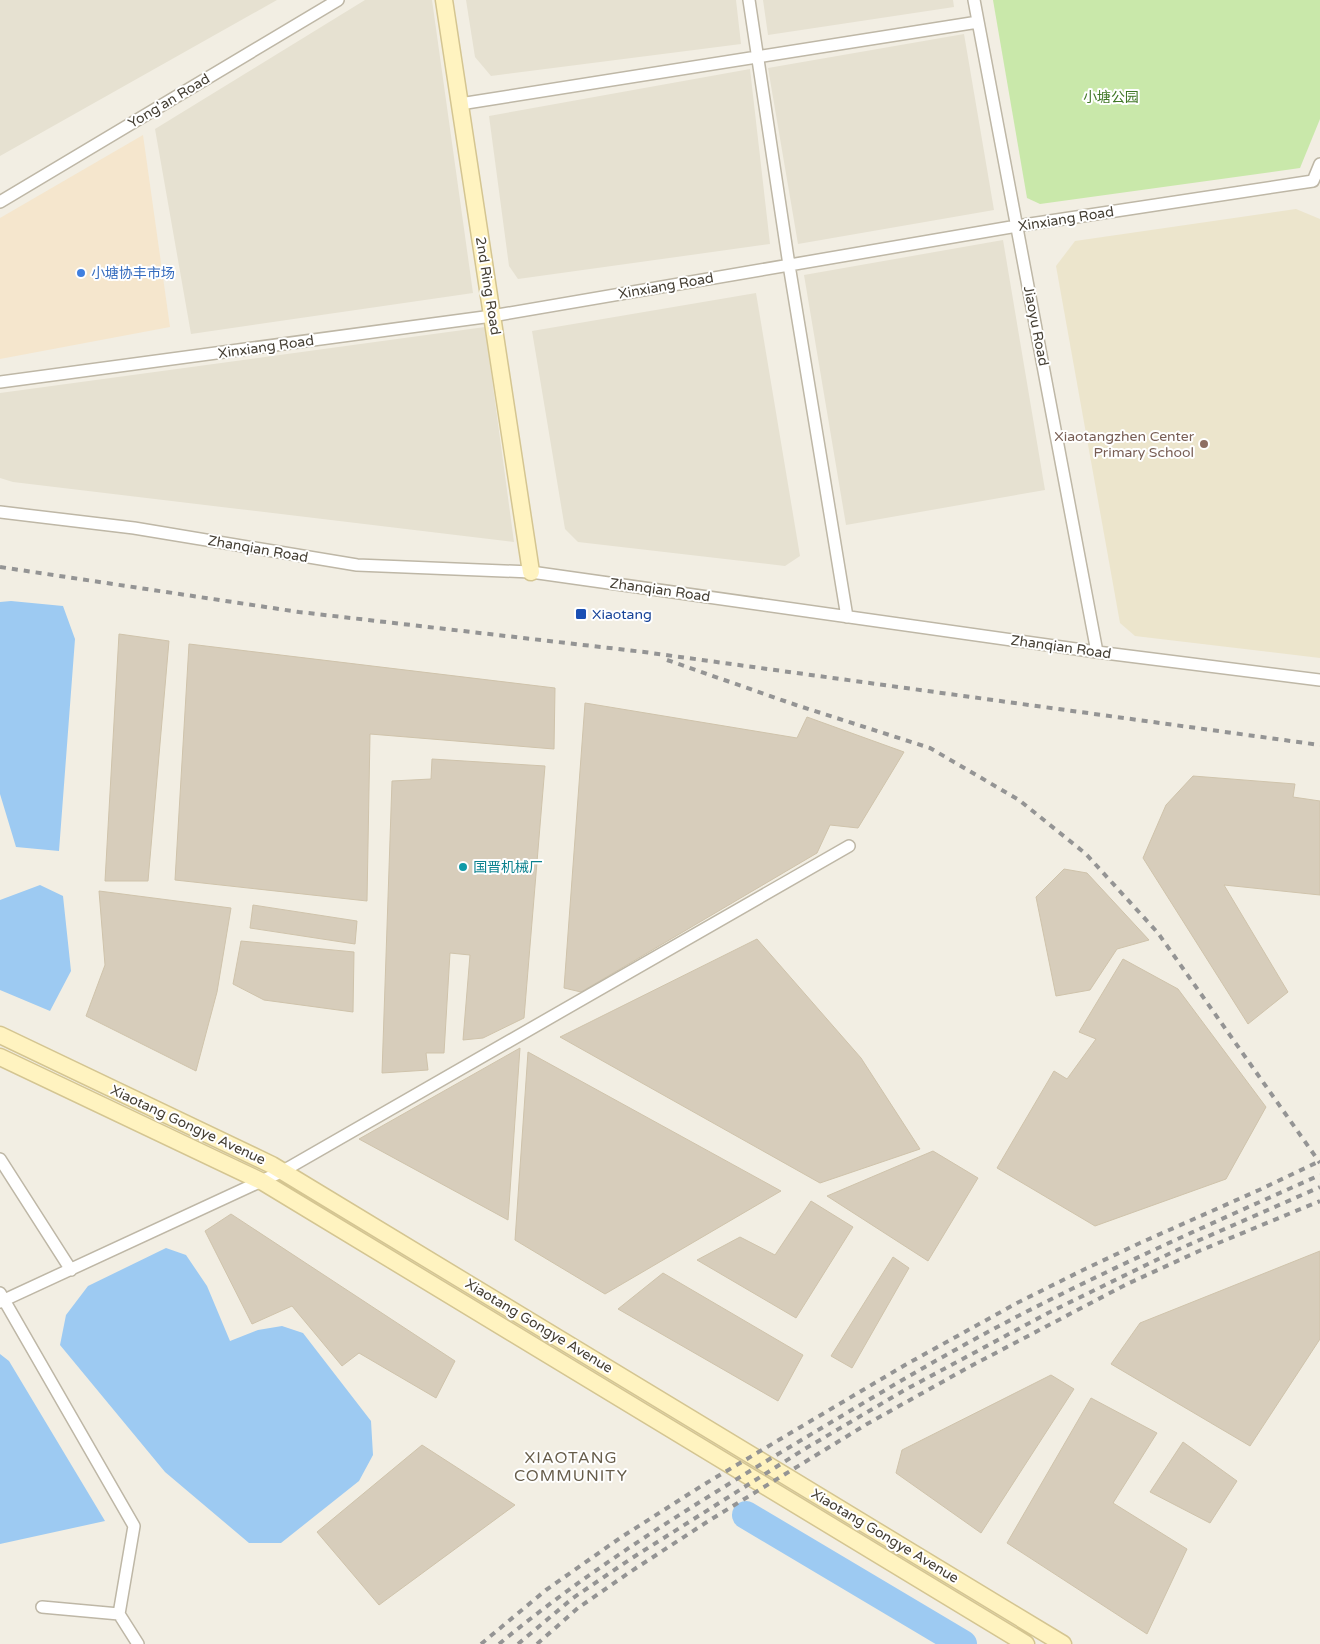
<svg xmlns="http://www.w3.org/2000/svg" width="1320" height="1644" viewBox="0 0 1320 1644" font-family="'Varela Round','Noto Sans SC',sans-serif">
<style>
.residential{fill:#e6e1d1}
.commercial{fill:#f5e6cd}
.education{fill:#ece5cc}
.green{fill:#c9e8aa}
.water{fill:#9dcaf2}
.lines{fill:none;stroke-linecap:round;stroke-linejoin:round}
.river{stroke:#9dcaf2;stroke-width:28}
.building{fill:#d7cdbb;stroke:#cfc3ab}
.street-casing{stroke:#beb7a6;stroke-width:14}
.secondary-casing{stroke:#d4c591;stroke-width:19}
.street{stroke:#fff;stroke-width:11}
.secondary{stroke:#fff3c0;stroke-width:16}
.rail{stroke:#949494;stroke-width:4;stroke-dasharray:6 6;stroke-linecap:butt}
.shop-dot{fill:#3f7fe0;stroke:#fff;stroke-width:2}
.education-dot{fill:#8d6e63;stroke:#fff;stroke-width:2}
.transit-dot{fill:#1a4fb4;stroke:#fff;stroke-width:2}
.culture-dot{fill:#0f9aa8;stroke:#fff;stroke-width:2}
.labels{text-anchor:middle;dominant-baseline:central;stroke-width:4;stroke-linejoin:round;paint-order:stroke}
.park-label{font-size:14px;fill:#407726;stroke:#fff}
.street-label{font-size:14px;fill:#443e33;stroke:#fff}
.shop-label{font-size:14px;fill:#366cbe;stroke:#fff;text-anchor:start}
.education-label{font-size:14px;fill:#785e54;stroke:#fff;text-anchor:end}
.transit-label{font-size:14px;fill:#164399;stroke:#fff;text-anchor:start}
.culture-label{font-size:14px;fill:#0d838f;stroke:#fff;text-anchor:start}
.quarter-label{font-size:16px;letter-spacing:1px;fill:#675d4a;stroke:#fff}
</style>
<rect width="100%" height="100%" fill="#f2eee3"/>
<path class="residential" d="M 0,0 L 277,0 L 0,156 Z
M 365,0 L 432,0 L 473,293 L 191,334 L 155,129 Z
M 466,0 L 736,0 L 741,44 L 491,76 L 475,57 Z
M 763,0 L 953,0 L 954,7 L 768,35 Z
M 964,34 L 994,210 L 798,244 L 768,68 Z
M 750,69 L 770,244 L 518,279 L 509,266 L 489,116 Z
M 1003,240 L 1045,490 L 846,525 L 804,275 Z
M 756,293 L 800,556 L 785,566 L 578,542 L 565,529 L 532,331 Z
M 485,327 L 514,542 L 13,482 L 0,478 L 0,393 Z"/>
<path class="commercial" d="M 143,135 L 170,327 L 0,359 L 0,218 Z"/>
<path class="education" d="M 1296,209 L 1320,219 L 1320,658 L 1135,636 L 1120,623 L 1056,266 L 1075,241 Z"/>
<path class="green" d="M 993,0 L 1320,0 L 1320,119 L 1300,168 L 1040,204 L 1027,198 Z"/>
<path class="water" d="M 11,601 L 63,606 L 75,639 L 59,851 L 16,847 L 0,794 L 0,602 Z
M 40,885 L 63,896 L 71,971 L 50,1011 L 0,990 L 0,900 Z
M 166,1248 L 186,1255 L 207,1286 L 230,1341 L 258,1330 L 282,1326 L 303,1333 L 371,1421 L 373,1455 L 359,1481 L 281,1543 L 249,1543 L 165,1472 L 60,1345 L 66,1315 L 88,1286 Z
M 0,1354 L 9,1361 L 105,1521 L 0,1544 Z"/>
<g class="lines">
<path class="river" d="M 746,1515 L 963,1644"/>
</g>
<path class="building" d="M 119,634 L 169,641 L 148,881 L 105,881 Z
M 189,644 L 555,688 L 554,749 L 370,734 L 367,901 L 175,880 Z
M 585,703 L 797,738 L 807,717 L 904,752 L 858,828 L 830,825 L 817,853 L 581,992 L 564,988 Z
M 432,759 L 545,766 L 524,1018 L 483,1038 L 463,1040 L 470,955 L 450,953 L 444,1053 L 426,1053 L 428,1070 L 382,1073 L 392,781 L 431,779 Z
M 1193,776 L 1295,784 L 1293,797 L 1320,801 L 1320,895 L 1224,885 L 1288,992 L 1248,1024 L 1143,858 L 1166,805 Z
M 1064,869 L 1087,873 L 1149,940 L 1117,949 L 1090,990 L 1056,996 L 1036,897 Z
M 99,891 L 231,908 L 217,992 L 196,1071 L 86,1016 L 105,965 Z
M 253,905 L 357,921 L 355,944 L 250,928 Z
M 757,939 L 861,1058 L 920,1149 L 820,1183 L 560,1037 Z
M 241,941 L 354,952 L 353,1012 L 264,1000 L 233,984 Z
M 1123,959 L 1178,989 L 1266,1107 L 1226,1179 L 1095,1226 L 997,1168 L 1054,1071 L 1067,1079 L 1096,1039 L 1079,1032 Z
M 520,1048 L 508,1220 L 359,1139 Z
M 528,1052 L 781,1191 L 605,1294 L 515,1240 Z
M 933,1151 L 978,1178 L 928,1261 L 827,1196 Z
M 811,1201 L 853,1227 L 796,1318 L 697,1260 L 740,1237 L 775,1255 Z
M 231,1214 L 455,1361 L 436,1398 L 359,1353 L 342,1366 L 292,1306 L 252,1324 L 205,1231 Z
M 1320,1251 L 1320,1339 L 1250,1446 L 1111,1364 L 1140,1323 Z
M 893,1257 L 909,1268 L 852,1368 L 831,1356 Z
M 663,1273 L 803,1355 L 778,1401 L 618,1309 Z
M 1051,1375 L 1074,1389 L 981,1533 L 896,1473 L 902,1450 Z
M 1091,1398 L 1157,1433 L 1113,1503 L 1187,1549 L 1147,1634 L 1007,1543 Z
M 1183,1442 L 1237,1481 L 1210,1523 L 1150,1492 Z
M 422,1445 L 515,1505 L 379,1605 L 317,1532 Z"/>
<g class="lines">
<g class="street-casing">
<path id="street" d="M 749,0 L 789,265 L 847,617
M 974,0 L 1097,652
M 460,104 L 978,22
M 0,202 L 338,0
M 0,382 L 492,316 L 1017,226 L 1313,181 L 1320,164
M 0,512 L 134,528 L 357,565 L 531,572 L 1097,652 L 1320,680
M 0,1159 L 71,1270
M 0,1293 L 134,1526 L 119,1614 L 138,1644
M 0,1302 L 283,1171 L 849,846
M 42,1607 L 119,1614"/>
</g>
<g class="secondary-casing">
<path id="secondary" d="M 444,0 L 531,572
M 0,1035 L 272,1165 L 1063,1644
M 0,1057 L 263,1182 L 1026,1644"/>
</g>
<use href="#street" class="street"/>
<use href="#secondary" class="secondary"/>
<path class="rail" d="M 0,567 L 299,612 L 644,652 L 1320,745
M 667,660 L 796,705 L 930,748 L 1019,800 L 1086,854 L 1158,933 L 1320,1163
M 481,1644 L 546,1590 L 620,1538 L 703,1485 L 905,1365 L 1017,1303 L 1085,1269 L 1140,1243 L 1259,1190 L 1320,1161
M 499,1644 C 586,1572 682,1512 778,1454 C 852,1410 925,1365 1001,1325 C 1105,1270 1213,1223 1320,1175
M 518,1644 L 573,1598 L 632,1558 L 803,1450 L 903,1391 L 1048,1313 L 1105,1285 L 1177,1250 L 1320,1187
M 537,1644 L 578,1608 L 630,1572 L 710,1520 L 867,1424 L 969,1367 L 1127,1284 L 1199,1251 L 1320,1201"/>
</g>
<circle class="shop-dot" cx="81" cy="273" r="5"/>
<circle class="education-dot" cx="1204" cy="444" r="5"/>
<rect class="transit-dot" x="575" y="608" width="12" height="12" rx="2.5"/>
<circle class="culture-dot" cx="463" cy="867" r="5"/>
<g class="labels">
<g class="park-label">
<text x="1111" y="97">小塘公园</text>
</g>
<g class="street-label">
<text transform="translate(169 101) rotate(-31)">Yong'an Road</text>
<text transform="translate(1066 219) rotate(-9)">Xinxiang Road</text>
<text transform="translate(488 286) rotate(81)">2nd Ring Road</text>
<text transform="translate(666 286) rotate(-10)">Xinxiang Road</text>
<text transform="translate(1036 326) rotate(79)">Jiaoyu Road</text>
<text transform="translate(266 347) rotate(-8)">Xinxiang Road</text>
<text transform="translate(258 549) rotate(10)">Zhanqian Road</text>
<text transform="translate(660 590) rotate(8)">Zhanqian Road</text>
<text transform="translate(1061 647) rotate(8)">Zhanqian Road</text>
<text transform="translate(188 1125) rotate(25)">Xiaotang Gongye Avenue</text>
<text transform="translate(539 1326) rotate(31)">Xiaotang Gongye Avenue</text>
<text transform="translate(885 1536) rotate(31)">Xiaotang Gongye Avenue</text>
</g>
<g class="shop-label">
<text x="91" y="273">小塘协丰市场</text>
</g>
<g class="education-label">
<text x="1194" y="436">Xiaotangzhen Center<tspan x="1194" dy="16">Primary School</tspan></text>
</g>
<g class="transit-label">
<text x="592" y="614">Xiaotang</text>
</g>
<g class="culture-label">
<text x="473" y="867">国晋机械厂</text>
</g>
<g class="quarter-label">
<text x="571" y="1458">XIAOTANG<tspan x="571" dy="18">COMMUNITY</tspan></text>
</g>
</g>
</svg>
